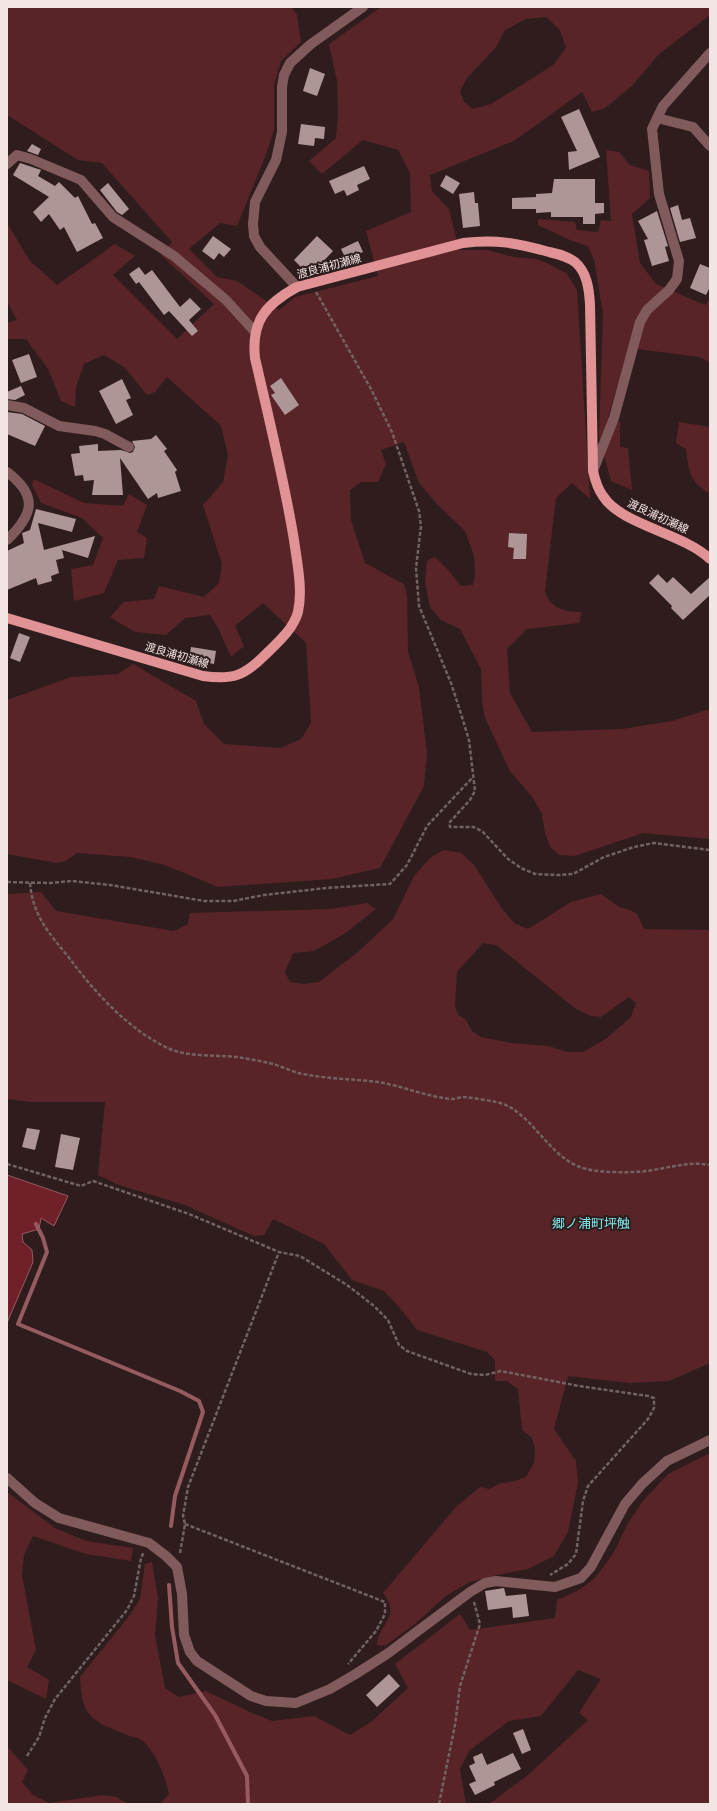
<svg xmlns="http://www.w3.org/2000/svg" width="717" height="1811" viewBox="0 0 717 1811" font-family="Mulish,'Noto Sans JP',sans-serif">
<style>
.green{fill:#582427;fill-rule:evenodd}
.water{fill:#6f2029;stroke:#965b61}
.lines{fill:none;stroke-linecap:round;stroke-linejoin:round}
.stream{stroke:#965b61;stroke-width:4}
.building{fill:#ae9696}
.path{stroke:#726261;stroke-width:2.5;stroke-dasharray:4 2;stroke-linecap:butt}
.minor{stroke:#815b5b;stroke-width:10}
.major{stroke:#e09294;stroke-width:10}
.labels{text-anchor:middle;dominant-baseline:central;stroke-width:4;stroke-linejoin:round;paint-order:stroke}
.street-label{font-size:11px;fill:#f2e5e4;stroke:#2f1d1d}
.quarter-label{font-size:13px;fill:#7de9ed;stroke:#2f1d1d}
</style>
<rect width="100%" height="100%" fill="#2f1d1d"/>
<path class="green" d="M 7,7 L 291,7 L 297,15 L 301,42 L 281,61 L 274,85 L 274,130 L 265,157 L 237,226 L 220,223 L 189,249 L 217,277 L 237,281 L 279,310 L 295,297 L 378,276 L 366,231 L 411,212 L 410,173 L 398,150 L 363,140 L 322,174 L 309,161 L 336,138 L 338,115 L 337,81 L 329,44 L 381,7 L 710,7 L 710,15 L 659,54 L 632,86 L 605,108 L 592,112 L 582,92 L 514,141 L 430,175 L 432,191 L 449,209 L 459,250 L 487,250 L 514,257 L 537,259 L 551,265 L 567,274 L 577,290 L 590,499 L 572,483 L 556,498 L 545,591 C 550,609 565,612 582,612 L 579,623 L 527,629 L 507,649 L 510,693 L 532,732 L 622,729 L 672,721 L 710,709 L 710,839 L 643,833 L 575,856 L 559,855 L 550,847 L 545,833 L 542,814 L 533,798 L 510,771 L 485,718 L 482,701 L 481,669 L 460,629 L 441,620 L 430,607 L 425,582 L 427,561 L 435,557 L 449,571 L 461,586 L 473,585 L 475,575 L 474,556 L 465,531 L 437,504 L 419,483 L 404,442 L 381,450 L 386,464 L 378,482 L 361,482 L 350,490 L 351,520 L 365,563 L 404,584 L 407,595 L 408,652 L 419,687 L 427,753 L 424,786 L 380,868 L 332,879 L 218,887 L 165,865 L 130,857 L 77,853 L 66,861 L 57,863 L 7,854 L 7,700 L 71,677 L 118,674 L 133,664 L 196,701 L 204,724 L 224,744 L 281,748 L 301,739 L 311,723 L 306,643 L 263,603 L 235,626 L 244,646 L 231,657 L 218,628 L 210,615 L 185,618 L 166,635 L 135,632 L 110,617 L 124,602 L 154,599 L 159,586 L 204,597 L 219,583 L 222,564 L 203,505 L 223,482 L 228,455 L 221,426 L 167,377 L 155,392 L 147,395 L 124,367 L 104,355 L 84,364 L 76,387 L 75,407 L 61,401 L 48,369 L 26,339 L 7,339 L 7,323 L 17,320 L 7,302 L 7,223 L 30,261 L 57,285 L 115,244 L 135,256 L 113,275 L 177,339 L 214,304 L 161,255 L 172,242 L 102,163 L 78,160 L 7,115 ZM 546,17 L 560,30 L 566,48 L 553,65 L 525,83 L 491,104 L 473,109 L 464,102 L 460,91 L 467,78 L 496,47 L 505,30 L 526,19 Z
M 606,150 L 619,152 L 630,165 L 649,171 L 650,198 L 632,214 L 640,263 L 656,284 L 705,305 L 710,298 L 710,362 L 699,357 L 637,349 L 617,387 L 608,418 L 620,422 L 620,447 L 628,448 L 632,490 L 611,481 L 599,437 L 603,314 L 594,260 L 588,246 L 572,241 L 538,225 L 538,219 L 575,222 L 577,230 L 598,232 L 601,220 L 611,221 Z
M 679,422 L 710,427 L 710,494 C 689,480 689,473 686,449 L 676,443 Z
M 34,479 L 84,503 L 123,506 L 129,494 L 147,505 L 137,532 L 147,538 L 144,558 L 118,560 L 104,593 L 74,601 L 71,569 L 93,565 L 103,538 L 82,518 L 41,503 L 32,485 Z
M 444,850 L 461,853 L 474,865 L 501,907 L 514,923 L 528,929 L 571,902 L 601,894 L 619,907 L 630,910 L 637,914 L 644,929 L 710,930 L 710,1363 L 669,1381 L 630,1383 L 568,1376 L 554,1429 L 576,1461 L 578,1483 L 568,1532 L 554,1556 L 528,1569 L 497,1575 L 470,1582 L 447,1595 L 416,1623 L 385,1646 L 377,1645 C 379,1622 402,1617 383,1593 L 456,1507 L 480,1487 L 489,1489 L 501,1483 L 515,1481 L 526,1477 L 534,1463 L 535,1449 L 532,1438 L 522,1430 L 518,1389 L 507,1381 L 495,1381 L 495,1360 L 487,1352 L 417,1330 L 400,1308 L 384,1291 L 352,1280 L 324,1244 L 273,1219 L 264,1235 L 254,1236 L 185,1205 L 119,1185 L 98,1175 L 105,1102 L 30,1102 L 7,1099 L 7,894 L 41,892 L 56,911 L 174,931 L 188,924 L 190,913 L 330,909 L 367,903 L 376,909 L 344,934 L 314,951 L 293,953 L 285,972 L 290,982 L 304,984 L 319,982 L 358,952 L 393,919 L 414,876 L 431,857 ZM 483,943 L 496,945 L 576,1009 L 591,1016 L 601,1017 L 629,997 L 636,1003 L 631,1017 L 607,1038 L 583,1052 L 567,1052 L 549,1046 L 511,1043 L 481,1037 L 472,1031 L 466,1020 L 458,1015 L 455,1005 L 457,972 Z
M 710,1453 L 710,1804 L 489,1804 L 528,1775 L 588,1720 L 579,1713 L 601,1679 L 578,1670 L 541,1716 L 509,1721 L 469,1751 L 460,1769 L 466,1804 L 160,1804 L 169,1794 C 165,1776 157,1755 144,1742 C 140,1738 132,1737 127,1735 C 91,1720 82,1718 80,1677 L 129,1616 L 140,1599 L 145,1564 L 152,1562 L 158,1598 L 155,1635 L 165,1688 L 179,1697 L 206,1691 L 250,1712 L 272,1721 L 314,1716 L 350,1735 L 371,1722 L 408,1688 L 395,1664 L 460,1614 L 470,1630 L 555,1618 L 557,1600 L 579,1590 L 594,1579 L 613,1554 L 628,1523 L 643,1501 L 668,1474 Z
M 7,1492 L 55,1528 L 86,1541 L 133,1548 L 131,1561 L 86,1554 L 33,1536 L 24,1555 L 22,1575 L 36,1650 L 27,1667 L 49,1680 L 46,1699 L 7,1680 Z
M 7,1746 L 28,1770 L 22,1782 L 33,1795 L 49,1803 L 103,1795 L 117,1797 L 128,1804 L 7,1804 Z"/>
<path class="water" d="M 7,1175 L 68,1196 L 54,1226 L 41,1218 L 39,1229 L 22,1234 L 23,1242 L 32,1250 L 33,1262 L 7,1323 Z"/>
<g class="lines">
<path class="stream" d="M 36,1224 L 43,1238 L 47,1252 L 18,1324 L 180,1391 L 199,1401 L 203,1412 L 175,1496 L 171,1526
M 169,1585 L 172,1627 L 178,1663 L 215,1715 L 247,1776 L 248,1804"/>
</g>
<path class="building" d="M 310,68 L 325,74 L 317,96 L 303,91 Z
M 579,109 L 600,157 L 569,170 L 568,152 L 577,151 L 561,117 Z
M 301,124 L 325,127 L 324,139 L 315,138 L 314,146 L 298,144 Z
M 32,144 L 41,149 L 38,155 L 27,151 Z
M 20,163 L 41,170 L 38,176 L 55,186 L 59,182 L 75,198 L 78,196 L 92,224 L 95,223 L 103,238 L 77,252 L 64,227 L 60,230 L 49,214 L 41,222 L 33,212 L 49,197 L 13,175 Z
M 364,166 L 370,179 L 357,185 L 359,190 L 347,196 L 344,190 L 335,194 L 329,181 Z
M 446,175 L 460,183 L 453,194 L 440,186 Z
M 554,179 L 595,179 L 595,203 L 604,203 L 604,213 L 595,214 L 595,224 L 583,224 L 583,217 L 551,217 L 551,212 L 536,213 L 536,209 L 512,209 L 512,198 L 536,197 L 536,194 L 552,193 Z
M 108,183 L 129,209 L 122,215 L 117,212 L 100,190 Z
M 474,192 L 475,203 L 478,203 L 480,226 L 463,228 L 459,194 Z
M 678,205 L 682,220 L 690,218 L 696,238 L 680,242 L 670,208 Z
M 657,211 L 668,246 L 665,247 L 669,261 L 652,266 L 644,240 L 648,239 L 638,221 Z
M 213,236 L 231,249 L 224,257 L 219,253 L 214,260 L 202,251 Z
M 317,236 L 333,251 L 316,269 L 312,266 L 306,272 L 294,260 Z
M 358,241 L 363,252 L 346,259 L 341,249 Z
M 700,264 L 710,268 L 710,287 L 706,295 L 690,288 Z
M 139,267 L 145,275 L 152,270 L 180,307 L 190,298 L 201,309 L 189,320 L 198,331 L 192,336 L 169,311 L 164,315 L 139,282 L 136,284 L 129,274 Z
M 29,354 L 37,377 L 21,383 L 12,360 Z
M 281,378 L 299,405 L 285,415 L 271,395 L 275,393 L 270,386 Z
M 122,379 L 131,398 L 126,400 L 133,415 L 116,424 L 99,391 Z
M 21,386 L 25,395 L 15,400 L 7,399 L 7,392 Z
M 7,412 L 22,414 L 45,426 L 35,446 L 7,434 Z
M 156,435 L 167,449 L 164,451 L 177,470 L 175,472 L 181,491 L 158,498 L 157,493 L 148,499 L 120,458 L 123,495 L 92,495 L 94,480 L 84,481 L 83,475 L 75,476 L 71,454 L 80,453 L 79,446 L 98,444 L 98,451 L 121,450 L 130,453 L 133,452 L 135,447 L 132,441 L 151,439 Z
M 36,509 L 76,519 L 72,532 L 38,523 L 44,550 L 95,536 L 88,558 L 62,550 L 64,558 L 56,560 L 59,573 L 51,576 L 52,581 L 38,585 L 36,578 L 7,590 L 7,551 L 24,543 L 22,533 L 30,530 Z
M 509,533 L 527,534 L 526,559 L 513,559 L 514,548 L 508,547 Z
M 658,574 L 667,583 L 673,577 L 691,594 L 710,577 L 710,595 L 683,620 L 671,608 L 672,606 L 649,583 Z
M 19,633 L 30,637 L 20,662 L 10,658 Z
M 191,647 L 216,651 L 214,664 L 189,659 Z
M 27,1128 L 40,1130 L 35,1150 L 22,1147 Z
M 61,1134 L 80,1138 L 73,1170 L 55,1167 Z
M 504,1588 L 506,1596 L 526,1594 L 529,1616 L 513,1618 L 512,1607 L 488,1610 L 485,1591 Z
M 389,1674 L 400,1686 L 377,1707 L 366,1695 Z
M 523,1729 L 531,1750 L 522,1754 L 513,1733 Z
M 482,1753 L 487,1765 L 513,1753 L 521,1769 L 494,1782 L 495,1785 L 475,1795 L 469,1784 L 476,1781 L 469,1766 L 475,1763 L 473,1757 Z"/>
<g class="lines">
<path class="path" d="M 316,292 L 371,389 L 392,432 L 419,511 L 421,526 L 416,568 L 419,606 L 451,683 L 462,717 L 469,740 L 475,791 L 470,800 L 449,823 L 450,827 L 474,827 L 483,832 L 508,859 L 521,868 L 535,874 L 559,875 L 573,874 L 604,857 L 634,847 L 653,843 L 710,850
M 7,882 L 49,883 L 72,881 L 110,885 L 204,901 L 233,901 L 264,895 L 326,888 L 390,884 L 407,865 L 427,826 L 473,777
M 30,883 C 33,917 50,934 70,959 C 96,994 130,1031 170,1049 C 188,1057 218,1055 237,1057 C 249,1059 261,1061 273,1064 C 283,1067 293,1072 303,1074 C 328,1079 353,1079 378,1082 C 403,1086 427,1097 452,1099 C 456,1099 460,1097 464,1097 C 474,1098 486,1100 496,1102 C 529,1108 547,1155 580,1167 C 594,1173 631,1173 647,1171 C 669,1168 688,1161 710,1165
M 7,1164 L 81,1186 L 93,1181 L 189,1214 L 279,1252 L 300,1256 L 347,1285 L 374,1306 L 388,1320 L 399,1345 L 407,1351 L 471,1374 L 485,1375 L 501,1371 L 579,1386 L 648,1396 L 654,1398 L 654,1408 L 648,1419 L 588,1486 L 583,1501 L 576,1554 L 568,1564 L 550,1575
M 185,1524 L 385,1602 L 385,1614 L 376,1631 L 348,1664
M 180,1553 L 185,1524 L 183,1516 L 188,1487 L 279,1252
M 27,1756 L 39,1737 L 45,1718 L 55,1699 L 127,1610 L 134,1596 L 141,1558 L 144,1552
M 439,1804 L 455,1725 L 460,1686 L 480,1624 L 474,1602"/>
<path class="minor" d="M 657,118 L 693,127 L 710,146
M 7,164 L 17,155 L 31,159 L 81,180 L 113,217 L 174,256 L 226,300 L 255,332
M 297,287 L 260,247 L 254,236 L 253,224 L 255,202 L 276,160 L 282,132 L 282,87 L 284,75 L 290,63 L 311,44 L 363,7
M 7,405 L 24,408 L 59,426 L 95,431 L 105,434 L 129,447
M 593,471 L 614,418 L 640,322 L 647,310 L 669,290 L 677,279 L 679,261 L 659,194 L 652,129 L 663,106 L 710,53
M 7,472 C 39,496 33,515 7,540
M 7,1478 L 35,1503 L 59,1518 L 149,1543 L 166,1556 L 177,1567 L 182,1594 L 184,1635 L 190,1652 L 197,1661 L 251,1696 L 266,1701 L 296,1703 L 330,1689 L 354,1675 L 387,1654 L 470,1592 L 485,1583 L 496,1581 L 555,1587 L 581,1578 L 591,1567 L 625,1504 L 642,1484 L 667,1461 L 710,1440"/>
<path class="major" d="M 7,618 L 203,676 C 233,680 244,676 265,655 C 277,643 293,630 298,612 C 303,590 297,562 294,540 C 284,479 269,419 255,358 C 251,321 266,304 297,287 L 463,243 C 496,239 517,243 549,252 C 558,254 567,256 575,262 C 587,272 589,289 590,304 L 593,471 C 595,480 597,488 603,496 C 621,525 683,533 710,559"/>
</g>
<g class="labels">
<g class="street-label">
<text transform="translate(329 266) rotate(-15)">渡良浦初瀬線</text>
<text transform="translate(658 516) rotate(25)">渡良浦初瀬線</text>
<text transform="translate(177 655) rotate(16)">渡良浦初瀬線</text>
</g>
<g class="quarter-label">
<text x="591" y="1223">郷ノ浦町坪触</text>
</g>
</g>
<rect width="717" height="1811" fill="none" stroke="#f2e5e4" stroke-width="16"/>
</svg>
